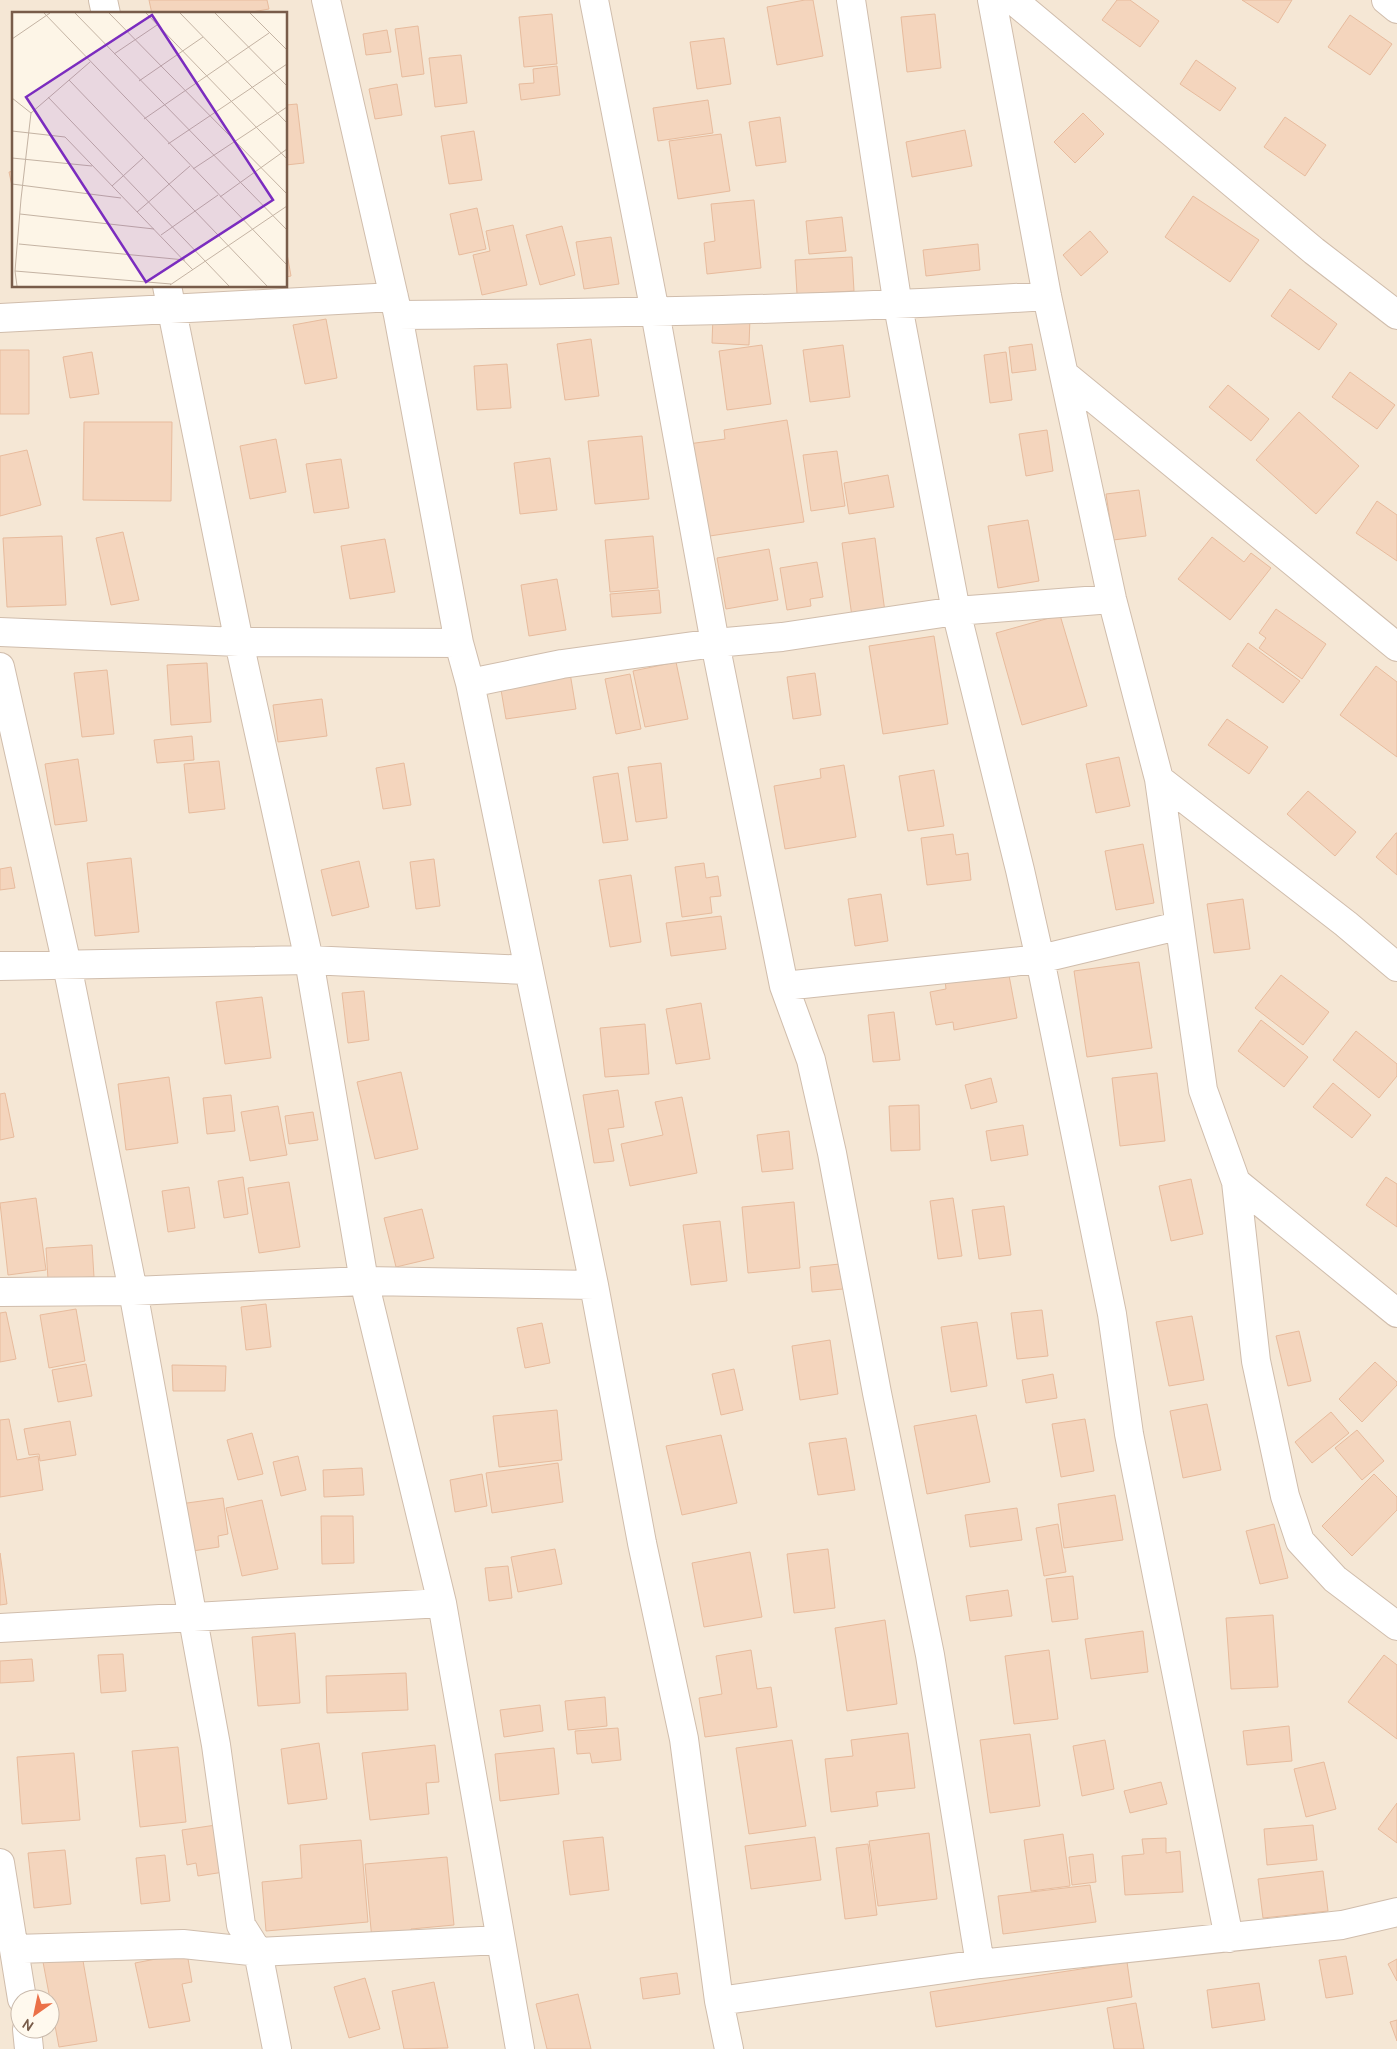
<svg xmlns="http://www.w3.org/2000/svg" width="1397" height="2049" viewBox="0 0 1397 2049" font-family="Cabin,sans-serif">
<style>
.residential{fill:#f5e7d5;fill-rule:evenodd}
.building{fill:#f4d5bd;stroke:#e7bb9d}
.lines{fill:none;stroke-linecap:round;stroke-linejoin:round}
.street-casing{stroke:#d0bdac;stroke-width:30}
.street{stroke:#fff;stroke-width:28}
.inset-road{fill:none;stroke:#c4b3a3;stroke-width:1}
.view{fill:#7b2cbf;fill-opacity:0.15;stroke:#7b2cbf;stroke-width:2.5}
.inset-edge{fill:none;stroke:#785c4a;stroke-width:2.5}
</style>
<rect width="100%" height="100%" fill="#fdf5e7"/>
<path class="residential" d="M 0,0 L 1397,0 L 1397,2049 L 0,2049 ZM 14,14 L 286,14 L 286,286 L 14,286 ZM 20,1999 L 50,1999 L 50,2029 L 20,2029 Z"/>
<path class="building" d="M 149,0 L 267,0 L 269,9 L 241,14 L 152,14 Z
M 805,0 L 813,0 L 823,56 L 777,65 L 767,7 Z
M 1117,0 L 1130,0 L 1159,21 L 1140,47 L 1102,20 Z
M 1242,0 L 1292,0 L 1278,23 Z
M 552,14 L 557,64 L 524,67 L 519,17 Z
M 935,14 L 941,68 L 907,72 L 901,17 Z
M 1350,15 L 1392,44 L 1370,75 L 1328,47 Z
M 418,26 L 424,74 L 402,77 L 395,29 Z
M 387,30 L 391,52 L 366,55 L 363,34 Z
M 724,38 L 731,84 L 697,89 L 690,42 Z
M 461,55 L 467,103 L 435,107 L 429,58 Z
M 1196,60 L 1236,88 L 1220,111 L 1180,84 Z
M 557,66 L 560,95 L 521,100 L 519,84 L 534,83 L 533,69 Z
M 397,84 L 402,115 L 375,119 L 369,89 Z
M 708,100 L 713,133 L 658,141 L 653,108 Z
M 297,104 L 304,163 L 286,165 L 286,105 Z
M 1083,113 L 1104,134 L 1075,163 L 1054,142 Z
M 780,117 L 786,162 L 756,166 L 749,122 Z
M 1285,117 L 1326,145 L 1305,176 L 1264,147 Z
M 965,130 L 972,166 L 912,177 L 906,142 Z
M 474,131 L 482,180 L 449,184 L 441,136 Z
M 721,134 L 730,191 L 678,199 L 669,141 Z
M 14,171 L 14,195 L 9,172 Z
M 1193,196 L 1259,240 L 1230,282 L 1165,237 Z
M 754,200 L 761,268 L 707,274 L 704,243 L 715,241 L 711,204 Z
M 477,208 L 486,249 L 459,255 L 450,214 Z
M 842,217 L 846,251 L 809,254 L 806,221 Z
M 513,225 L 527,285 L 482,295 L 473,255 L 490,251 L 486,231 Z
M 562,226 L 575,275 L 540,285 L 526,235 Z
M 1090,231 L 1108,252 L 1081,276 L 1063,255 Z
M 611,237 L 619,284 L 584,289 L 576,242 Z
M 978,244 L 980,270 L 926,276 L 923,250 Z
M 286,248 L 291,276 L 286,277 Z
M 852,257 L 854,291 L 797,294 L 795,260 Z
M 1290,289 L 1337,324 L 1319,350 L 1271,316 Z
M 713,316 L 750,318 L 749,345 L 712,343 Z
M 326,319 L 337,378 L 305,384 L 293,325 Z
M 591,339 L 599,396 L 565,400 L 557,344 Z
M 1032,344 L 1036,370 L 1012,373 L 1009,347 Z
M 762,345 L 771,404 L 727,410 L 719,351 Z
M 843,345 L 850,397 L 810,402 L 803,350 Z
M 0,350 L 29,350 L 29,414 L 0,414 Z
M 92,352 L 99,394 L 70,398 L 63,357 Z
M 1006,352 L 1012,400 L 990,403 L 984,355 Z
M 507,364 L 511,408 L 477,410 L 474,366 Z
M 1350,372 L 1395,405 L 1377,429 L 1332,397 Z
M 1228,385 L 1269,419 L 1251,441 L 1209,407 Z
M 1299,412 L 1359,466 L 1316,514 L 1256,460 Z
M 787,420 L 804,522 L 703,537 L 688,444 L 725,439 L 724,430 Z
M 84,422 L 172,422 L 171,501 L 83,500 Z
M 1047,430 L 1053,471 L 1026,476 L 1019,434 Z
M 642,436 L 649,499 L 595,504 L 588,441 Z
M 276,439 L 286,492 L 250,499 L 240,446 Z
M 27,450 L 41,505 L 0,516 L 0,456 Z
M 837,451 L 845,506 L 811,511 L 803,455 Z
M 550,458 L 557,510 L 520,514 L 514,463 Z
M 341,459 L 349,508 L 314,513 L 306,464 Z
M 888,475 L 894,507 L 849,514 L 844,483 Z
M 1139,490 L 1146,536 L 1113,540 L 1106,494 Z
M 1377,501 L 1397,515 L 1397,561 L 1356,533 Z
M 1028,520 L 1039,581 L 998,588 L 988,526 Z
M 123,532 L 139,600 L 111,605 L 96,538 Z
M 62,536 L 66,605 L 7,607 L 3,538 Z
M 653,536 L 658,588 L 610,592 L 605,540 Z
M 1212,537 L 1244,562 L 1251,553 L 1271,568 L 1230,620 L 1178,579 Z
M 875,538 L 885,612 L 852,617 L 842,543 Z
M 385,539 L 395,592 L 350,599 L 341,546 Z
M 769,549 L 778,600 L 726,609 L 717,558 Z
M 817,562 L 823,597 L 810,599 L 811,606 L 787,610 L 780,568 Z
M 557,579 L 566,630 L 529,636 L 521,585 Z
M 659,590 L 661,613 L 612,617 L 610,594 Z
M 1276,609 L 1326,644 L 1302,679 L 1259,648 L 1266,638 L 1259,633 Z
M 1060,615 L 1087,706 L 1022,725 L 996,633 Z
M 934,636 L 948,724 L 883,734 L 869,646 Z
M 1248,643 L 1300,681 L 1283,703 L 1232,666 Z
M 676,662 L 688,719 L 645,727 L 633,671 Z
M 207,663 L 211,722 L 171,725 L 167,665 Z
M 1376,666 L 1397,682 L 1397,757 L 1340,715 Z
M 107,670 L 114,734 L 82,737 L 74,673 Z
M 570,673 L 576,709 L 506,719 L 500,684 Z
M 815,673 L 821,715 L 793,719 L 787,677 Z
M 630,674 L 641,729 L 616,734 L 605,679 Z
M 322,699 L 327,736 L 278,742 L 273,705 Z
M 1227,719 L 1268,747 L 1249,774 L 1208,745 Z
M 192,736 L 194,760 L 157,763 L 154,740 Z
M 1119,757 L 1130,806 L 1096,813 L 1086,764 Z
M 78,759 L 87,821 L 55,825 L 45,764 Z
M 219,761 L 225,809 L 189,813 L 184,764 Z
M 404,763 L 411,805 L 383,809 L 376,768 Z
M 661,763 L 667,818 L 636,822 L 628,767 Z
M 844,765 L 856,837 L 785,849 L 774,786 L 821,778 L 820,769 Z
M 934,770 L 944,826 L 908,831 L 899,776 Z
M 618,773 L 628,840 L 603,843 L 593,777 Z
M 1308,791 L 1356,832 L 1335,856 L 1287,814 Z
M 1396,833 L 1397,833 L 1397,875 L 1376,857 Z
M 953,834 L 956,855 L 968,853 L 971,880 L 927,885 L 921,838 Z
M 1143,844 L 1154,903 L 1116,910 L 1105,851 Z
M 131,858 L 139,932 L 95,936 L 87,863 Z
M 434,859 L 440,906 L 416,909 L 410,862 Z
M 359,861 L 369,907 L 332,916 L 321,870 Z
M 704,863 L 706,878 L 718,876 L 721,896 L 710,897 L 712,913 L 682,917 L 675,867 Z
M 11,867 L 15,888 L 0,890 L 0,869 Z
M 631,875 L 641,942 L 610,947 L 599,880 Z
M 881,894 L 888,941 L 855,946 L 848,899 Z
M 1243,899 L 1250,949 L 1214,953 L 1207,904 Z
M 721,916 L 726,949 L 671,956 L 666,923 Z
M 1139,962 L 1152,1048 L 1087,1057 L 1074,971 Z
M 1008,970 L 1017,1018 L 954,1030 L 953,1022 L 936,1025 L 930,992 L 946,989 L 945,981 Z
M 1281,975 L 1329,1012 L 1303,1045 L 1255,1008 Z
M 364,991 L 369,1040 L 348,1043 L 342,993 Z
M 262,997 L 271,1058 L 225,1064 L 216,1002 Z
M 701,1003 L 710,1059 L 676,1064 L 666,1009 Z
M 894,1012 L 900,1060 L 873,1062 L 868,1015 Z
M 1261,1020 L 1308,1057 L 1284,1087 L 1238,1051 Z
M 645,1024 L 649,1074 L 605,1077 L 600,1028 Z
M 1356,1031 L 1397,1064 L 1397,1076 L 1379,1098 L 1333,1060 Z
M 401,1072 L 418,1149 L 375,1159 L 357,1082 Z
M 1157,1073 L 1165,1141 L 1120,1146 L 1112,1078 Z
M 169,1077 L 178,1143 L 126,1150 L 118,1084 Z
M 991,1078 L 997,1102 L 971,1109 L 965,1085 Z
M 1333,1083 L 1371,1115 L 1352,1138 L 1313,1107 Z
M 618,1090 L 624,1127 L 608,1129 L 614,1161 L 594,1163 L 583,1095 Z
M 5,1093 L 14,1137 L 0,1140 L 0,1094 Z
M 231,1095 L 235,1131 L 207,1134 L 203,1098 Z
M 682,1097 L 697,1173 L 630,1186 L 621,1144 L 663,1135 L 655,1102 Z
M 919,1105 L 920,1150 L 891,1151 L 889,1106 Z
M 278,1106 L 287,1155 L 250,1161 L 241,1112 Z
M 313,1112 L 318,1140 L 289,1144 L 285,1116 Z
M 1023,1125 L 1028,1155 L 991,1161 L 986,1131 Z
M 789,1131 L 793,1169 L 762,1172 L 757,1135 Z
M 243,1177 L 248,1214 L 224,1218 L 218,1181 Z
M 1386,1177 L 1397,1184 L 1397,1227 L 1366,1205 Z
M 1191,1179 L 1203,1234 L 1171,1241 L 1159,1186 Z
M 289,1182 L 300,1247 L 259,1253 L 248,1188 Z
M 189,1187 L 195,1228 L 168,1232 L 162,1191 Z
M 36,1198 L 46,1270 L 8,1275 L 0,1203 Z
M 953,1198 L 962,1256 L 938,1259 L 930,1201 Z
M 794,1202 L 800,1268 L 748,1273 L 742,1207 Z
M 1004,1206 L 1011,1255 L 979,1259 L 972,1210 Z
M 422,1209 L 434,1258 L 396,1267 L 384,1218 Z
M 720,1221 L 727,1281 L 691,1285 L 683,1225 Z
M 92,1245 L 94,1277 L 48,1279 L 46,1248 Z
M 840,1264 L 843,1289 L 812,1292 L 810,1267 Z
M 266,1304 L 271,1347 L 246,1350 L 241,1307 Z
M 76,1309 L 85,1361 L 49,1368 L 40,1315 Z
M 1042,1310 L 1048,1356 L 1017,1359 L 1011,1313 Z
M 6,1312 L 16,1359 L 0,1362 L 0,1313 Z
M 1192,1316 L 1204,1380 L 1169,1386 L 1156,1322 Z
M 977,1322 L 987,1386 L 951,1392 L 941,1327 Z
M 542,1323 L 550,1363 L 525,1368 L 517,1328 Z
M 1299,1331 L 1311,1381 L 1288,1386 L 1276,1336 Z
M 830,1340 L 838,1394 L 800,1400 L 792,1346 Z
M 1375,1362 L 1397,1382 L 1397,1385 L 1362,1422 L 1339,1399 Z
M 86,1364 L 92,1396 L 58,1402 L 52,1370 Z
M 172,1365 L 226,1366 L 225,1391 L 173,1391 Z
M 734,1369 L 743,1410 L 721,1415 L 712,1374 Z
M 1053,1374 L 1057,1398 L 1026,1403 L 1022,1380 Z
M 1207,1404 L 1221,1470 L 1183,1478 L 1170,1411 Z
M 557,1410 L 562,1460 L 499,1467 L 493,1416 Z
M 1331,1412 L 1349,1433 L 1312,1463 L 1295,1442 Z
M 976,1415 L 990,1482 L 927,1494 L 914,1426 Z
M 9,1419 L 17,1460 L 38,1456 L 43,1490 L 0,1497 L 0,1420 Z
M 1085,1419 L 1094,1471 L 1061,1477 L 1052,1424 Z
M 70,1421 L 76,1455 L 40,1461 L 39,1454 L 29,1455 L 24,1429 Z
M 1357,1430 L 1384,1461 L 1362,1480 L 1335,1448 Z
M 252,1433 L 263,1474 L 238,1480 L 227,1440 Z
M 721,1435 L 737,1503 L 682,1515 L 666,1446 Z
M 846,1438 L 855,1490 L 818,1495 L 809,1443 Z
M 298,1456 L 306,1490 L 281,1496 L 273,1462 Z
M 558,1463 L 563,1502 L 492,1513 L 486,1473 Z
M 362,1468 L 364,1495 L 324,1497 L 323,1470 Z
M 482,1474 L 487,1506 L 455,1512 L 450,1480 Z
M 1374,1474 L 1397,1497 L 1397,1510 L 1352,1556 L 1322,1526 Z
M 1115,1495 L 1123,1540 L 1064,1548 L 1058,1504 Z
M 223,1498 L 228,1534 L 218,1536 L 219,1547 L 186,1552 L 180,1504 Z
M 262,1500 L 278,1569 L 242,1576 L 226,1508 Z
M 1017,1508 L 1022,1540 L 970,1547 L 965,1515 Z
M 321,1516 L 353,1516 L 354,1563 L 322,1564 Z
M 1058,1524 L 1066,1572 L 1044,1576 L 1036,1528 Z
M 1274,1524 L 1288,1578 L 1260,1584 L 1246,1531 Z
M 555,1549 L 562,1584 L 518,1592 L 511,1557 Z
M 828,1549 L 835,1608 L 794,1613 L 787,1554 Z
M 750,1552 L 762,1617 L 704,1627 L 692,1563 Z
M 0,1553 L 7,1604 L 0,1605 Z
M 508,1566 L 512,1598 L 489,1601 L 485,1568 Z
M 1073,1576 L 1078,1619 L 1052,1622 L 1046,1579 Z
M 1008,1590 L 1012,1616 L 970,1621 L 966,1596 Z
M 1273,1615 L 1278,1687 L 1231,1689 L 1226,1618 Z
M 885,1620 L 897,1704 L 847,1711 L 835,1628 Z
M 1143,1631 L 1148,1672 L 1091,1679 L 1085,1639 Z
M 295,1633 L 300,1703 L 258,1706 L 252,1637 Z
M 751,1650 L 757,1689 L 771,1687 L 777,1727 L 705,1737 L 699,1698 L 722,1694 L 716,1656 Z
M 1049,1650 L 1058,1719 L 1014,1724 L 1005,1656 Z
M 123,1654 L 126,1691 L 101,1693 L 98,1655 Z
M 1384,1655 L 1397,1665 L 1397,1739 L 1348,1702 Z
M 32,1659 L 34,1681 L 0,1683 L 0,1661 Z
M 406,1673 L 408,1710 L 327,1713 L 326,1676 Z
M 605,1697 L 607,1726 L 568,1730 L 565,1701 Z
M 540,1705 L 543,1731 L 504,1737 L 500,1710 Z
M 1289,1726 L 1292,1761 L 1247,1765 L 1243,1731 Z
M 618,1728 L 621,1760 L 592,1763 L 590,1753 L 577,1754 L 575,1731 Z
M 908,1733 L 915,1788 L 876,1792 L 878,1806 L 831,1812 L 825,1759 L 853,1756 L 851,1740 Z
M 1030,1734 L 1040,1806 L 990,1813 L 980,1740 Z
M 792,1740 L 806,1826 L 749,1834 L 736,1748 Z
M 1105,1740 L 1114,1789 L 1082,1796 L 1073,1746 Z
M 319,1743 L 327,1799 L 288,1804 L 281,1749 Z
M 435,1745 L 439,1782 L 426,1783 L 429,1814 L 370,1820 L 362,1753 Z
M 178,1747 L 186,1822 L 140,1827 L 132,1751 Z
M 554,1748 L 559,1794 L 500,1801 L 495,1754 Z
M 74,1753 L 80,1820 L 22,1824 L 17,1757 Z
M 1324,1762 L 1336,1809 L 1306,1817 L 1294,1769 Z
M 1161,1782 L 1167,1804 L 1130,1813 L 1124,1791 Z
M 1397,1803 L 1397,1843 L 1378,1829 Z
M 216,1825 L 224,1872 L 198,1876 L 196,1863 L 187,1865 L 182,1830 Z
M 1313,1825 L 1317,1860 L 1267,1865 L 1264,1829 Z
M 929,1833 L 937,1899 L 878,1906 L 869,1841 Z
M 1063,1834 L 1070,1886 L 1031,1891 L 1024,1840 Z
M 603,1837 L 609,1890 L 570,1895 L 563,1841 Z
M 815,1837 L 821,1880 L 751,1889 L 745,1846 Z
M 1166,1838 L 1166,1853 L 1180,1851 L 1183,1892 L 1125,1895 L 1122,1856 L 1144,1854 L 1142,1839 Z
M 361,1840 L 368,1922 L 266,1931 L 262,1882 L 302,1878 L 300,1845 Z
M 868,1844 L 877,1915 L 845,1919 L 836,1848 Z
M 65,1850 L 71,1904 L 34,1908 L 28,1853 Z
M 1093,1854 L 1096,1882 L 1072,1885 L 1069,1857 Z
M 165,1855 L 170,1901 L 141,1904 L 136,1858 Z
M 447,1857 L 454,1925 L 411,1929 L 412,1936 L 372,1940 L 365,1864 Z
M 1323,1871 L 1328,1911 L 1263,1918 L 1258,1879 Z
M 1090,1885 L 1096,1922 L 1003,1934 L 998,1896 Z
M 187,1953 L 192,1982 L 182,1984 L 190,2021 L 149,2028 L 135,1963 Z
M 82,1955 L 97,2041 L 59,2047 L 43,1962 Z
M 1346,1956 L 1353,1994 L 1326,1998 L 1319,1960 Z
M 1397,1959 L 1397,1981 L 1388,1964 Z
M 1127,1962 L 1132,1997 L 936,2027 L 930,1992 Z
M 677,1973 L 680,1994 L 643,1999 L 640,1978 Z
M 365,1978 L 380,2029 L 349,2038 L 334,1987 Z
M 434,1982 L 448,2048 L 404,2049 L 392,1991 Z
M 1259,1983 L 1265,2020 L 1212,2028 L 1207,1990 Z
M 578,1994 L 591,2049 L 547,2049 L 536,2004 Z
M 1136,2003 L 1144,2049 L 1114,2049 L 1107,2008 Z
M 1397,2020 L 1397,2041 L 1390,2022 Z"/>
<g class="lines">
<g class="street-casing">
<path id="street" d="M 103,0 L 106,14
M 326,0 L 398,315 L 459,643 L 470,683 L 594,1285 L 642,1543 L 684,1739 L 719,2001 L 729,2049
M 594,0 L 655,312 L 715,643 L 784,986 L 811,1060 L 832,1153 L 877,1393 L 930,1655 L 980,1964
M 851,0 L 898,306 L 956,611 L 1020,870 L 1040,959 L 1112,1314 L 1129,1434 L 1229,1938
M 992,0 L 1047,296 L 1112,599 L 1159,779 L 1203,1090 L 1236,1182 L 1256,1361 L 1285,1496 L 1300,1541 L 1335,1579 L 1397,1626
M 1013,0 L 1314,251 L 1397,315
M 1386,0 L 1397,9
M 167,286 L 239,642 L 309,960 L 364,1281 L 442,1603 L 520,2049
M 398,315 C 614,313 831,310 1047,296
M 0,318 L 394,297
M 1065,375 L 1397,647
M 0,632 L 239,642 L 459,643
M 0,667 L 67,965 L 133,1291 L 216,1745 L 241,1925 L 258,1952 L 277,2049
M 470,683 L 562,664 L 715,643 L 782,637 L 956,611 L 1112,599
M 1159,779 L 1346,924 L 1397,967
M 0,966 L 309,960 L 527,970
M 784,986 L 1040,959 L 1178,926
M 1236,1182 L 1397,1313
M 0,1292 L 133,1291 L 364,1281 L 594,1285
M 0,1628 L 442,1603
M 0,1863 L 22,1999
M 15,1949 L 183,1944 L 258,1952 L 500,1940
M 719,2001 L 980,1964 L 1342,1925 L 1397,1912
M 27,2029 L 29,2049"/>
</g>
<use href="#street" class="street"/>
</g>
<g transform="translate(12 12)">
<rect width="275" height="275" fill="#fdf5e7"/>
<path class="inset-road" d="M 32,1 L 275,253M 63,1 L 275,218M 97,1 L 275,182M 134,1 L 275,147M 168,1 L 275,111M 203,1 L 275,74M 238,1 L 275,38M 0,27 L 38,1M 102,42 L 145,13M 57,68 L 255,274M 127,69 L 191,25M 36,85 L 217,274M 0,86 L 19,101M 132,107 L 257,21M 0,119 L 53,125 L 181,258M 156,132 L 275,52M 0,146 L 80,154M 181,157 L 275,95M 0,172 L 109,186M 100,174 L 132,145M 208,185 L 275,137M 125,200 L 178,154M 8,202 L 142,217M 149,223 L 206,183M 7,232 L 173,248M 3,259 L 159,272M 158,273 L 275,194M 5,274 L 3,259 L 9,187 L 19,101 L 78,50"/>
<path class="view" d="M 140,3 L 261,188 L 134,270 L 14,85 Z"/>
<rect width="275" height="275" class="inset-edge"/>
</g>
<g transform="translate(35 2014) rotate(213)"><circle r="24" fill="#fff9ee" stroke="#c9baac"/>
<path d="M0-4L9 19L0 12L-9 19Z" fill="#eb7148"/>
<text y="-8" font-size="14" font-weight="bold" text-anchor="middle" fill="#785c4a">N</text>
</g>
</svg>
